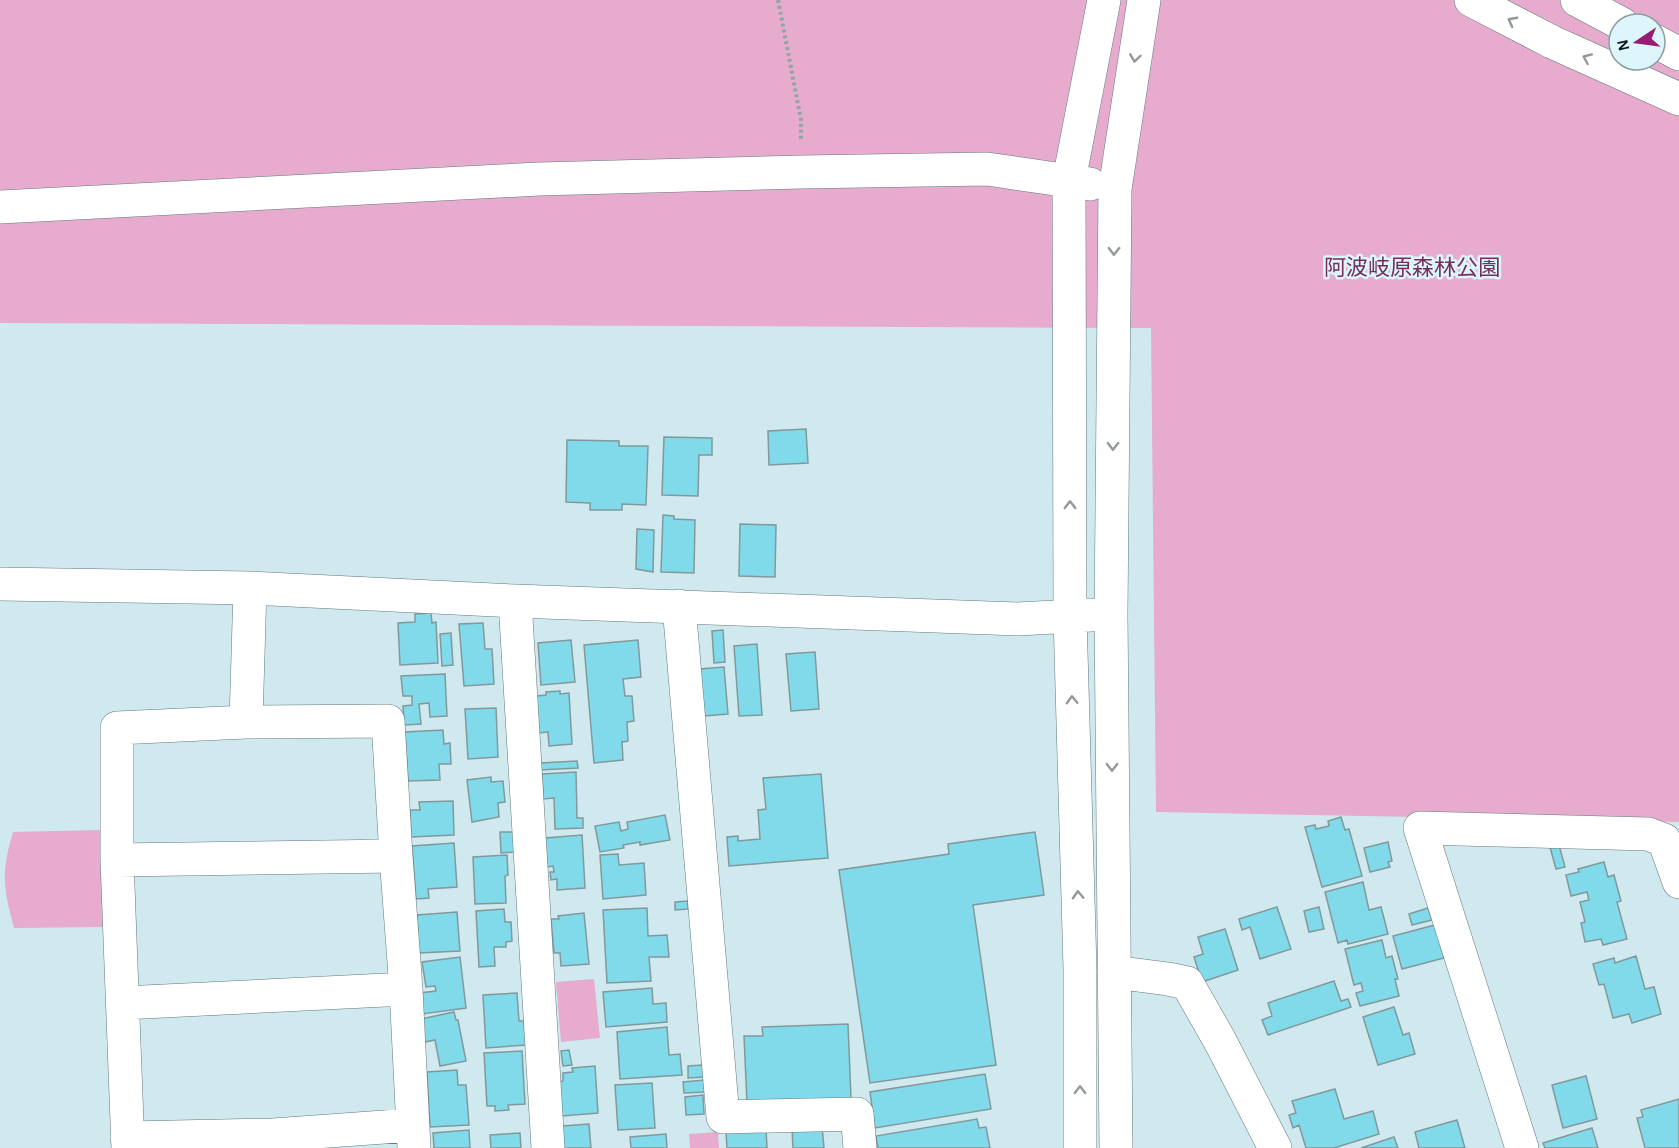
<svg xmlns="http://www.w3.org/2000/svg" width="1679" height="1148" viewBox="0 0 1679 1148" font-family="'Alegreya Sans','Noto Sans JP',sans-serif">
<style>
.green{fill:#e6abcd;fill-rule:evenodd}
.building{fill:#81daea;stroke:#81999d;stroke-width:1.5}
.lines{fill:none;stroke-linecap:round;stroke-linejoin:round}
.minor-casing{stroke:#62797d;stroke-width:34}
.major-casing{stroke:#62797d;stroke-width:34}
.path{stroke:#91a5a9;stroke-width:4;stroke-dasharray:3 3;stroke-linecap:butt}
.minor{stroke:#fff;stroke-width:33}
.major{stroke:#fff;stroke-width:33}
.oneway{stroke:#939898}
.labels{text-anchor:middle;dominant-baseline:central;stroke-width:5;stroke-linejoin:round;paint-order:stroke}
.park-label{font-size:22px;fill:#762d5d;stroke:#dcf6fb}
</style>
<rect width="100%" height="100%" fill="#cfe9ee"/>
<path class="green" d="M 0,0 L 1679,0 L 1679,822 L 1156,812 L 1151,328 L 0,323 ZM 1619,24 L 1655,24 L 1655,60 L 1619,60 Z
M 101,830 L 105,927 L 14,928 C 3,887 1,873 13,832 Z
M 594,979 L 600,1038 L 561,1042 L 556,982 Z
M 718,1132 L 719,1148 L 690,1148 L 689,1134 Z"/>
<path class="building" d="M 806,429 L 808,463 L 769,465 L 768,431 Z
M 664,437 L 712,438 L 712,455 L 699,455 L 698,496 L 662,495 Z
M 567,440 L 619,441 L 619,446 L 648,446 L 646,505 L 622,504 L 622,510 L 590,510 L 590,503 L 566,502 Z
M 663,515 L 674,516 L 674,519 L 695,520 L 694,573 L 661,572 Z
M 740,524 L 776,525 L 775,577 L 739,576 Z
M 637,529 L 654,530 L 653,572 L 636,569 Z
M 431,613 L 432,623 L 436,622 L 438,663 L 400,665 L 398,623 L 415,622 L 415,614 Z
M 483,623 L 485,649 L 492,649 L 494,684 L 464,686 L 459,624 Z
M 723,630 L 725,662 L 714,663 L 712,631 Z
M 451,633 L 453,665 L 442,666 L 440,634 Z
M 571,640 L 575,682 L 541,685 L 538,643 Z
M 638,640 L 641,677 L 623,679 L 625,696 L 632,696 L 634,721 L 627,722 L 628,741 L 622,742 L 623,760 L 594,763 L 584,645 Z
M 757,644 L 762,715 L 739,716 L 734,646 Z
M 815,652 L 819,709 L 791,711 L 786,654 Z
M 724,667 L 728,714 L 704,716 L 700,669 Z
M 445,674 L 447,716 L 430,717 L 429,703 L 419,704 L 421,724 L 404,725 L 403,706 L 412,705 L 412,696 L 403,696 L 401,676 Z
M 560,691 L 560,694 L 569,693 L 572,744 L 549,746 L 548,732 L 539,733 L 536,696 L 546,695 L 546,692 Z
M 496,708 L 498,757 L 468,759 L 465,709 Z
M 443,730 L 444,744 L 450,743 L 451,764 L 439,764 L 440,780 L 408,781 L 405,732 Z
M 577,761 L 578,768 L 540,770 L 540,763 Z
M 576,772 L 577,818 L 583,818 L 583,828 L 555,829 L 554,798 L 543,799 L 542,774 Z
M 821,774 L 828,858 L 729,866 L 727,837 L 738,836 L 738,841 L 760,839 L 758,810 L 766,809 L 763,778 Z
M 491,777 L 491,782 L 503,781 L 505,802 L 498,803 L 499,817 L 472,822 L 467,780 Z
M 453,801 L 454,835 L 411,837 L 410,810 L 420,810 L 419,802 Z
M 665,815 L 670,840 L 640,845 L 640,842 L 623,845 L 624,848 L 600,852 L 595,826 L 619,822 L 621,831 L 628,829 L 627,822 Z
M 1341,817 L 1345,830 L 1349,829 L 1362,876 L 1322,887 L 1305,827 L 1315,825 L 1316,829 L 1329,826 L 1328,821 Z
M 500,832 L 514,832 L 515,852 L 501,853 Z
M 1035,832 L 1044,895 L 973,905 L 996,1065 L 870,1083 L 839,870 L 949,854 L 948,844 Z
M 582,835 L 585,888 L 557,890 L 557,879 L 551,880 L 550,872 L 554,872 L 553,866 L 547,867 L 545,838 Z
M 1388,842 L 1392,861 L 1388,862 L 1390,867 L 1370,872 L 1364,848 Z
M 454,843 L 457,887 L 428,889 L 429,898 L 416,899 L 412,846 Z
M 1559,845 L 1565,867 L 1556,869 L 1550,847 Z
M 618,854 L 619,865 L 644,863 L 646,895 L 603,899 L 600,855 Z
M 507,855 L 508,875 L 505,876 L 506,903 L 475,904 L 473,857 Z
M 1604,862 L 1608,877 L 1614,875 L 1621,901 L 1617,902 L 1627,939 L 1603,945 L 1601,939 L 1585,942 L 1581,923 L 1585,922 L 1580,902 L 1589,900 L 1587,892 L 1571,896 L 1566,875 L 1579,872 L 1578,869 Z
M 1363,882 L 1369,910 L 1381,907 L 1388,934 L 1348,944 L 1347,940 L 1338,943 L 1325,892 Z
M 688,901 L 688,909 L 675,910 L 675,902 Z
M 1277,907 L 1291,949 L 1260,959 L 1250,927 L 1242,930 L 1239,919 Z
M 1319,907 L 1324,929 L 1309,932 L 1304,911 Z
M 647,908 L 648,936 L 667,935 L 669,957 L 649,957 L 651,981 L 607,983 L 603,910 Z
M 1428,908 L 1432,920 L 1412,925 L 1409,914 Z
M 504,909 L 505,922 L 511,922 L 512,941 L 506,942 L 506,947 L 494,947 L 495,966 L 479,967 L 476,911 Z
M 457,912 L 460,951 L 419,953 L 417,915 Z
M 584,913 L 589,964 L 561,966 L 560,953 L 554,953 L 551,919 L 559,919 L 558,916 Z
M 1435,925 L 1444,958 L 1402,969 L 1393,936 Z
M 1225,929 L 1238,970 L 1202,982 L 1194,957 L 1203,954 L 1198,937 Z
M 1382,940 L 1386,958 L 1392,956 L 1398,979 L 1395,979 L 1399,996 L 1360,1006 L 1356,993 L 1363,991 L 1361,983 L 1354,985 L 1345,949 Z
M 1636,956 L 1645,989 L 1654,987 L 1661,1014 L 1632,1023 L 1629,1014 L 1613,1018 L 1604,984 L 1599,985 L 1593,964 L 1614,958 L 1615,963 Z
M 460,957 L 466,1008 L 422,1014 L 419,993 L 436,991 L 435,986 L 426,987 L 422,962 Z
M 1334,981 L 1341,1001 L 1348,999 L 1351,1007 L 1268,1035 L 1262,1020 L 1272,1016 L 1268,1003 Z
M 652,988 L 653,1004 L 666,1003 L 667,1022 L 606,1027 L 603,992 Z
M 517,993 L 519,1021 L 524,1021 L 526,1045 L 486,1048 L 483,995 Z
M 1394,1007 L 1403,1035 L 1409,1033 L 1415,1054 L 1378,1065 L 1363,1017 Z
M 454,1012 L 456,1020 L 458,1020 L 466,1061 L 440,1066 L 435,1040 L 425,1042 L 421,1019 Z
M 848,1024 L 851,1099 L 747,1103 L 744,1036 L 763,1036 L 762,1027 Z
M 667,1027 L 669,1055 L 680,1054 L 682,1075 L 620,1079 L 617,1032 Z
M 569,1050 L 572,1065 L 563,1066 L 561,1051 Z
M 522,1051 L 525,1104 L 508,1105 L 509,1110 L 495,1111 L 495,1106 L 487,1106 L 484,1053 Z
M 703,1065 L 704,1077 L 688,1078 L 688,1066 Z
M 595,1066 L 598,1113 L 562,1116 L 559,1082 L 563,1081 L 563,1073 L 573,1072 L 572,1068 Z
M 457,1070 L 458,1085 L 466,1085 L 469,1125 L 430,1127 L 427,1072 Z
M 985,1074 L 991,1109 L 875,1128 L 870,1092 Z
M 1586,1076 L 1597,1119 L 1563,1128 L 1552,1085 Z
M 704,1080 L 705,1092 L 684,1093 L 683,1082 Z
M 652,1083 L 655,1128 L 618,1130 L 615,1085 Z
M 1335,1089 L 1344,1119 L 1373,1111 L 1379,1134 L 1334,1148 L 1306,1148 L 1299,1125 L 1293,1128 L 1289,1115 L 1296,1113 L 1292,1101 Z
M 703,1095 L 704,1114 L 686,1115 L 685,1097 Z
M 1679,1099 L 1679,1148 L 1645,1148 L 1637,1118 L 1643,1117 L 1641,1110 Z
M 977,1119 L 979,1128 L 986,1127 L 990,1148 L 878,1148 L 876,1136 Z
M 1457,1120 L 1465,1148 L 1419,1148 L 1415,1132 Z
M 589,1124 L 591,1148 L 564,1148 L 562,1126 Z
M 822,1126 L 824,1148 L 793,1148 L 792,1128 Z
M 1592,1128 L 1598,1148 L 1545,1148 L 1543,1143 Z
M 766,1129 L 767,1148 L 727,1148 L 726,1132 Z
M 469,1130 L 470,1148 L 434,1148 L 433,1133 Z
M 520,1133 L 521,1148 L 491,1148 L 490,1135 Z
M 666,1134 L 667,1148 L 631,1148 L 630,1137 Z
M 1394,1137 L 1398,1148 L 1361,1148 Z"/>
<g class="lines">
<g class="minor-casing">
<path id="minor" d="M 0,207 L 539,179 L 802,172 L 987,169 L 1090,184
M 0,584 L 250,588 L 515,601 L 1018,619 L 1091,615
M 515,601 L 548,1148
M 679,606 L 723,1117 L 857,1114 L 860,1148
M 246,722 L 250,588
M 117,860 L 117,728 L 246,722 L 388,721 L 396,856
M 1114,972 L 1168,979 L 1187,983 L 1220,1041 L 1275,1148
M 123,1003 L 406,989
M 127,1138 L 273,1135 L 412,1125
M 128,1148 L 117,860 L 396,856 L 406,989 L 414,1148
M 1080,1148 L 1080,969 L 1070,616 L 1069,180 L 1104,0
M 1116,1148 L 1111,614 L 1115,189 L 1144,0
M 1522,1148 L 1420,828 L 1648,834 L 1664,840 L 1679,882"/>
</g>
<g class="major-casing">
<path id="major" d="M 1471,0 L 1552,42 L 1679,99
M 1577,0 L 1622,24
M 1655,41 L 1679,54"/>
</g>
<path class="path" d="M 778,0 L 801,120 L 801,142"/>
<use href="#minor" class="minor"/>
<use href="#major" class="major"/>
</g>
<defs><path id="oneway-chevron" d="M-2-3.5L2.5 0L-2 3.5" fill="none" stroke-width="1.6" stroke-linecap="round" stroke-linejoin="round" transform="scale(1.5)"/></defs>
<g class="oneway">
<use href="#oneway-chevron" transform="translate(1512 21) rotate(-152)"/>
<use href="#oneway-chevron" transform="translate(1135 58) rotate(98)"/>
<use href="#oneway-chevron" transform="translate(1587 58) rotate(-156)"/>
<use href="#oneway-chevron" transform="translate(1114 251) rotate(91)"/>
<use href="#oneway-chevron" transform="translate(1113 446) rotate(91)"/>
<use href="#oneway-chevron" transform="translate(1070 505) rotate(-90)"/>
<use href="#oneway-chevron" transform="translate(1072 700) rotate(-92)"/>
<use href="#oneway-chevron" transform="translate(1112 767) rotate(90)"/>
<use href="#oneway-chevron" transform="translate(1078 895) rotate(-92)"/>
<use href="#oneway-chevron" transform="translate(1080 1090) rotate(-90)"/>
</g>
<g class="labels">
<g class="park-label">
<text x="1412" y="268">阿波岐原森林公園</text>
</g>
</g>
<g transform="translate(1637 42) rotate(257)"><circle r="28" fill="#dcf6fb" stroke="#8a9ea1" stroke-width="1.5"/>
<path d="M0-4.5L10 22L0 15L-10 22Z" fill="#981c74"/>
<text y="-9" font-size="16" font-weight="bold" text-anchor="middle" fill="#10191b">N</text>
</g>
</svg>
